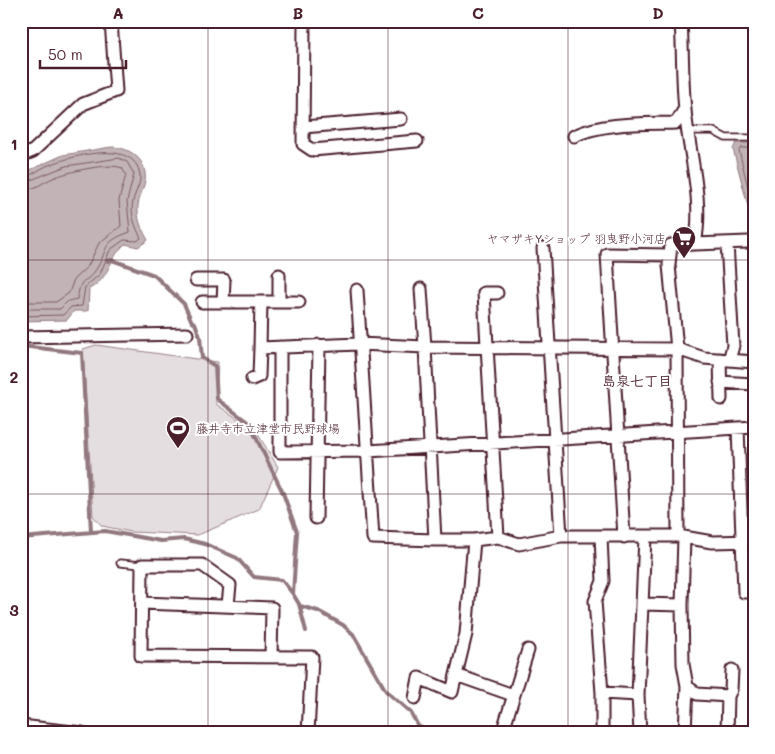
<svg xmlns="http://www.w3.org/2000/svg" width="775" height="754" viewBox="0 0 775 754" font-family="Mali,'Klee One',sans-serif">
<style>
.green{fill:#e5dee0;stroke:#987e86}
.water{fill:#c1b3b6;stroke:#91787e}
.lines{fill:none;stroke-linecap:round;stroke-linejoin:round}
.shore{stroke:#7a5a63;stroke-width:1}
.stream{stroke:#91787e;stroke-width:4}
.lane-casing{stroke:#4a1f2b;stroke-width:9}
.street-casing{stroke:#4a1f2b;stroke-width:15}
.lane{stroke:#fff;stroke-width:5.5}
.street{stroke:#fff;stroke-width:11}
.grid{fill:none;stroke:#4a1f2b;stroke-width:1;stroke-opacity:0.55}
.labels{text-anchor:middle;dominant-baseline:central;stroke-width:4;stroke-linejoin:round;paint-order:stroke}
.poi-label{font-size:12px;fill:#4a1f2b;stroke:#fff;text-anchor:end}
.neighbourhood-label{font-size:14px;font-weight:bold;fill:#4a1f2b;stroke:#fff}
.neatline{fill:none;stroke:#4a1f2b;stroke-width:2}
.grid-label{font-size:16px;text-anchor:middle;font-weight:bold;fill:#4a1f2b}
</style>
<rect width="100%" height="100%" fill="#fff"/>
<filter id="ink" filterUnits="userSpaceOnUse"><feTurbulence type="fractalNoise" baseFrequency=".02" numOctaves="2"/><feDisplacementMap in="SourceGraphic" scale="10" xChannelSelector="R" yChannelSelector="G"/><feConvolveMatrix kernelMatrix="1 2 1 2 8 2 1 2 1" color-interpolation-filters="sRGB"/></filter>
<g filter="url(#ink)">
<path class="green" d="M 96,345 L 218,362 L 216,404 L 256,431 L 278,467 L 259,509 L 198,535 L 131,532 L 102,526 L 93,516 L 83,349 Z"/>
<path class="water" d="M 736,143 L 754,143 L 754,229 L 733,149 Z
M 111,147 C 130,147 148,160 145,181 C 143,191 137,200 138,211 C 138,222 143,231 148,240 L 138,247 L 125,244 C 108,259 110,279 89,289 L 88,311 L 74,311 L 67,320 L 21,321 L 21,174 L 63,155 Z"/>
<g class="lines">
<path class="shore" d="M 754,148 L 741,148 L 739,150 L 754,213
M 21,178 C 31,177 40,168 49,165 C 72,156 135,138 140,175 C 141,184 135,192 133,201 C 130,214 135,226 141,238 L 137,241 L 124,240 L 110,250 L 100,274 L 85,287 L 82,306 L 71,307 L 63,315 L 21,316
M 21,184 L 66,166 L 119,158 L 127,162 L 134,174 L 127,201 L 130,232 C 99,243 110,249 95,271 C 83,287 82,273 77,299 L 68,301 L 60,309 L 21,309
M 21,191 C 33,191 43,182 53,178 C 67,172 109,162 122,168 L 126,175 L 119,200 L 121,226 L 99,243 L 88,266 L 74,279 L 69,293 L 56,302 L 21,302"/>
<path class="stream" d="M 108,261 L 112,260 L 154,275 L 184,304 L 192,322 L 195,323 L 200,337 L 202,358 L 215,366 L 217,399 L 249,423 L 283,493 L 297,532 L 293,594 L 299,604 L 306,631
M 21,346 L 82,353 L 91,532
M 21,538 L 105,531 L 161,541 L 184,539 L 205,544 L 237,558 L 254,577 L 282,580 L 293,594
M 300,606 L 318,611 L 343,625 L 353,634 L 386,691 L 411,713 L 418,726 L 425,730"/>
<g class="lane-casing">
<path id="lane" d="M 687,131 L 713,131 L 726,138 L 754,138
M 120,563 L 142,565"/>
</g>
<g class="street-casing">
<path id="street" d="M 304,21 L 303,144 L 312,150 L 417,141
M 303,127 L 401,119
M 574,136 C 602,122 645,124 676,123 L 685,108
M 21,156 L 33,151 L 83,104 L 116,91 L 111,21
M 727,243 L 733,346 L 729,360
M 695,244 L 748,242
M 543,248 L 561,536
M 279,275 L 279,302
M 196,280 L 224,280 L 223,302
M 357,290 L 373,538 L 435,540
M 497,293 L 484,293 L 498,537
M 202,302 L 299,302
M 21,337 L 187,334
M 280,347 L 280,452 L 368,451 L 754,427
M 260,348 L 261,302
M 720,359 L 721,399
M 754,362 L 704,358 L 677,349 L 425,347 L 435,540 L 474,540 L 498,537 L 519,544 L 561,536 L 678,536 L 712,542 L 754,541
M 252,379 L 259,376 L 260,348 L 359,344 L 425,347 L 421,289
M 720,382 L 754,384
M 738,428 L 744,592 L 754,592
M 316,518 L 319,345
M 678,536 L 677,349 L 669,265 L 671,245 L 695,244 C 704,200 689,154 685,110 C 682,81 683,51 681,21
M 601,537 L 603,581 L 595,601 L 602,693 L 602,733
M 624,537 L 607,254 L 670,255
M 684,537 L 682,605 L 683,664 L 687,686 L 685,733
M 474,540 L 466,634 L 456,675 L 513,695
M 142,603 L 272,608 L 271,657
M 642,604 L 682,605
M 228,605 L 230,585 L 202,565 L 142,565 L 141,656 L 312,657 L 308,733
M 687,686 L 697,694 L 728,696 L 727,733
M 602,693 L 638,695
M 728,696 L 731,690 L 732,670
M 415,698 L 419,678 L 452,692 L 456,675
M 21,726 L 82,733
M 502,733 L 528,650
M 640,733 L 638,695 L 645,537"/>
</g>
<use href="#lane" class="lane"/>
<use href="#street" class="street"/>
</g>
</g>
<path class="grid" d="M 208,21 L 208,733M 388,21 L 388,733M 568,21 L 568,733M 21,260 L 754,260M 21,494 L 754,494"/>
<defs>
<g id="supermarket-pin" transform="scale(1.25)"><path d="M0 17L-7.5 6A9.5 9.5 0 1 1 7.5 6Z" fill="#4a1f2b" stroke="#fff"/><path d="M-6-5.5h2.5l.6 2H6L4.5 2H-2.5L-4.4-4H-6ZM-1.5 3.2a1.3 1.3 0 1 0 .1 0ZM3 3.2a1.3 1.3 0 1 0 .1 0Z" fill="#fff"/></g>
<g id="stadium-pin" transform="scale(1.25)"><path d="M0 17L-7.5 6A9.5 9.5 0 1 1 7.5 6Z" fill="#4a1f2b" stroke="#fff"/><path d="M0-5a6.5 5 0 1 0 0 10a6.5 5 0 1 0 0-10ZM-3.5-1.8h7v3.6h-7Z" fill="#fff"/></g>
</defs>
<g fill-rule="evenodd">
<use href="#supermarket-pin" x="684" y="238"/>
<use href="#stadium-pin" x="178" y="428"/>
</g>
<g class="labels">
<g class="poi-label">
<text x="666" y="238">ヤマザキYショップ 羽曳野小河店</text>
<text x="196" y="428" text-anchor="start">藤井寺市立津堂市民野球場</text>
</g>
<g class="neighbourhood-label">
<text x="637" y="380">島泉七丁目</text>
</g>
</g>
<rect width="775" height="754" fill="none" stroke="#fff" stroke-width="55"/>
<path d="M40 60v8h86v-8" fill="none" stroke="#4a1f2b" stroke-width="2.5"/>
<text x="48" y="60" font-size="15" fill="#4a1f2b" stroke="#ffffff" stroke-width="4" paint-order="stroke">50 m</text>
<rect x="28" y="28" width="720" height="698" class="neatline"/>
<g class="grid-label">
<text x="118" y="19">A</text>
<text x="298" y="19">B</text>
<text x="478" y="19">C</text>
<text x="658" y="19">D</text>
<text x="14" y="150">1</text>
<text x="14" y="383">2</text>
<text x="14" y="616">3</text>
</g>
</svg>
